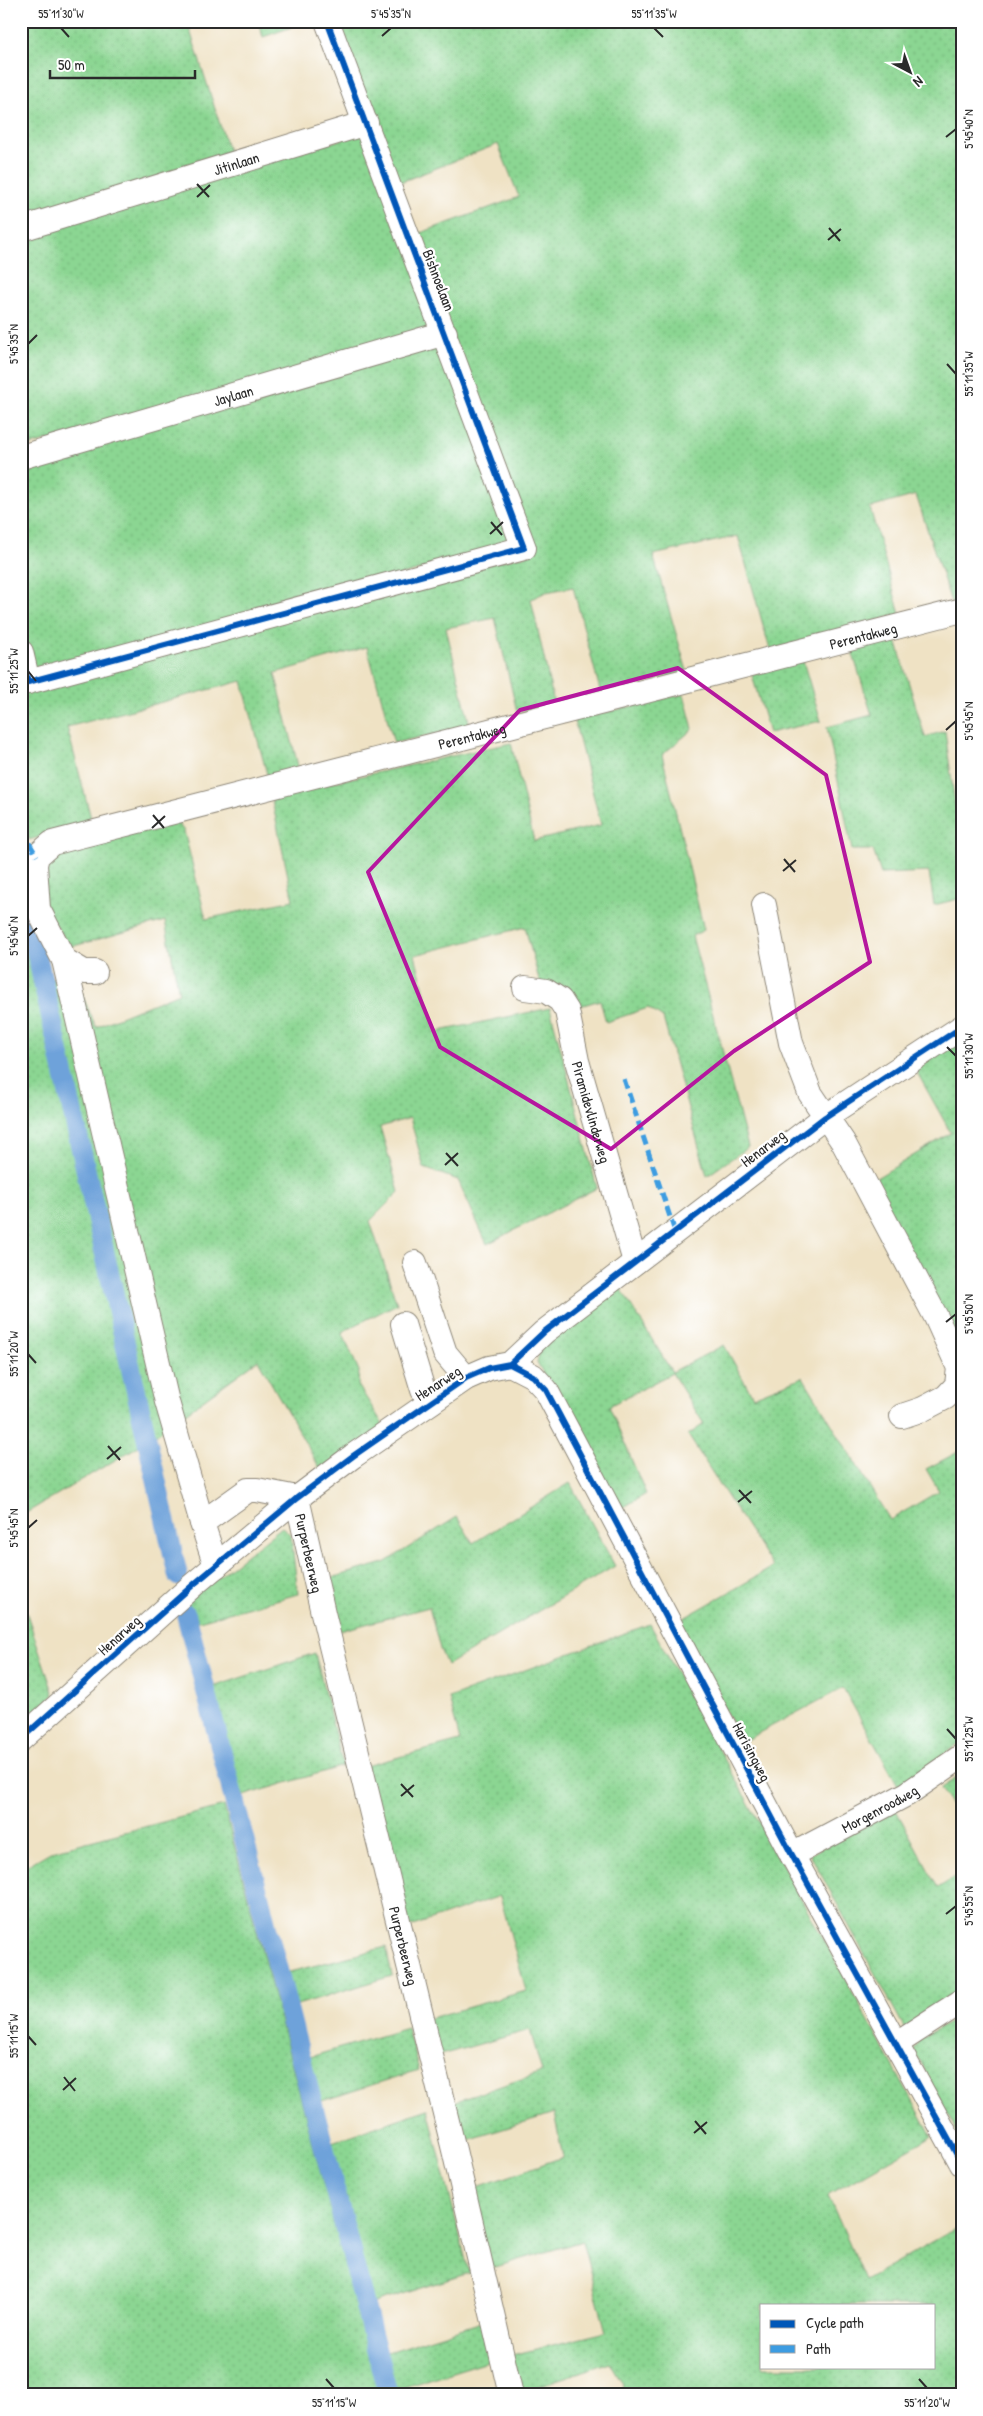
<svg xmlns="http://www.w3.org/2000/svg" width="983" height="2416" viewBox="0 0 983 2416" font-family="'Patrick Hand',sans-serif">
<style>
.grass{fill:url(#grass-dots);stroke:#5b805e;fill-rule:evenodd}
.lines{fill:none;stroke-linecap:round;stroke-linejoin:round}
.canal{stroke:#6ea2da;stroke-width:20}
.minor-casing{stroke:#8d8678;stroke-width:26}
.minor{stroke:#fff;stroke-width:24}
.quiet{stroke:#3d9ce1;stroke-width:5;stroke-dasharray:10 5;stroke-linecap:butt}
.cycleway-casing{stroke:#fff;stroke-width:9}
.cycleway{stroke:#0057b8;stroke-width:6}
.marked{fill:none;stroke:#b5179e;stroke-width:4;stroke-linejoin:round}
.ticks{fill:none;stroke:#2b2b2b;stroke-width:2}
.labels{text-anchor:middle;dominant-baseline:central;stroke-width:4.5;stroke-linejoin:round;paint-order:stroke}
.street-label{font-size:15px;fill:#2b2b2b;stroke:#fff}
.neatline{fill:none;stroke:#2b2b2b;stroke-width:2}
.ticks-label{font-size:12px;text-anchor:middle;fill:#2b2b2b}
</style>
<defs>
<pattern id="grass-dots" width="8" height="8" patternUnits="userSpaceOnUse" patternTransform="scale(1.25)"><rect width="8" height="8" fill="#8bd692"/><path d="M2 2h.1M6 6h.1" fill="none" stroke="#78b87e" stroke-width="1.8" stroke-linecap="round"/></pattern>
</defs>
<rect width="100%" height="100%" fill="#fff"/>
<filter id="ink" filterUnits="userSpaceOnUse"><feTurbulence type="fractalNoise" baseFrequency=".02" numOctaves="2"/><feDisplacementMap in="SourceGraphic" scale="10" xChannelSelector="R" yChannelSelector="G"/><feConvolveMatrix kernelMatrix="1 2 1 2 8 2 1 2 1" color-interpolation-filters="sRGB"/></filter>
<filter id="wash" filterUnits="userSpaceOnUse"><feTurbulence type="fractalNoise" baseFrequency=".0096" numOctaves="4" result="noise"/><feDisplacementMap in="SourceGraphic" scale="20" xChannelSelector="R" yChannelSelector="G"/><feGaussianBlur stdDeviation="1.12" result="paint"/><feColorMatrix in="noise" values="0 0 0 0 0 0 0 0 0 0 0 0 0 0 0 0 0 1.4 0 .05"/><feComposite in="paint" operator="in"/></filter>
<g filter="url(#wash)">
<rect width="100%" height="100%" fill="#efe2c4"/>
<path class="grass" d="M 21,21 L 187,21 L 230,156 L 21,221 Z
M 258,21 L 309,21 L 263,37 Z
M 336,21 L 962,21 L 962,483 L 957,485 L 962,500 L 962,602 L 952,605 L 916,495 L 870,508 L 900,614 L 770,650 L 738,536 L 653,555 L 687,671 L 601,694 L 573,587 L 546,592 L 531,599 L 554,703 L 517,712 L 495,618 L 446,628 L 470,726 L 394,743 L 367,647 L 275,673 L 299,770 L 268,778 L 242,681 L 67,727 L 92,822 L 29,840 L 24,819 L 21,818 L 21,671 L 532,554 L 415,235 L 519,197 L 498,144 L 398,183 Z
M 363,133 L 438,329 L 21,448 L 21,237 Z
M 443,340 L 516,544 L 32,675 L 21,627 L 21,464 Z
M 895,637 L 925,737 L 945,731 L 962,856 L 962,898 L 934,905 L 929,872 L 881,874 L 873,850 L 852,850 L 827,727 L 872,715 L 851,648 Z
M 803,661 L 821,721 L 769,733 L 752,675 Z
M 684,694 L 693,729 L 662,755 L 704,930 L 692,936 L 748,1147 L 707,1176 L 663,1018 L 648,1008 L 606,1022 L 600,1000 L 564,1011 L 539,980 L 525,927 L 415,955 L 435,1032 L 550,1008 L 597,1188 L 487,1244 L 458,1180 L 424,1168 L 410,1118 L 380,1127 L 399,1192 L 370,1221 L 397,1304 L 342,1332 L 359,1371 L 358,1385 L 384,1426 L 322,1472 L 258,1360 L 147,1441 L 21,1516 L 21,922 L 29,920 L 42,973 L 79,988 L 96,1027 L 179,993 L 165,921 L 70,947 L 43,906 L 49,850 L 175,820 L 184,831 L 206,919 L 293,900 L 271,796 L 511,743 L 534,841 L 601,825 L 574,720 Z
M 962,1038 L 962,1354 L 863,1186 L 951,1133 L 914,1067 Z
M 620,1287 L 672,1372 L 724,1345 L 753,1397 L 803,1377 L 890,1520 L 939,1491 L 926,1469 L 962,1450 L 962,1741 L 899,1787 L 843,1688 L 742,1742 L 677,1622 L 773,1567 L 688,1435 L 704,1424 L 672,1373 L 609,1406 L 646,1494 L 617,1511 L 537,1362 L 541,1346 Z
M 570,1483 L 615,1566 L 447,1665 L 440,1649 L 429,1607 L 336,1632 L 324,1580 L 384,1563 L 457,1517 L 473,1543 Z
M 282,1527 L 291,1535 L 298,1594 L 188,1624 L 184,1604 Z
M 21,1596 L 54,1695 L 21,1726 Z
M 650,1624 L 932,2136 L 828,2195 L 865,2280 L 962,2225 L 962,2395 L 626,2395 L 622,2382 L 610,2362 L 520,2392 L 512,2355 L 606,2332 L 582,2241 L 489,2269 L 469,2190 L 563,2157 L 554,2113 L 455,2144 L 445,2105 L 542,2072 L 530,2030 L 437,2056 L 427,2019 L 526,1991 L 500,1896 L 407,1928 L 365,1766 L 460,1741 L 449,1698 ZM 762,2305 L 934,2305 L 934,2367 L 762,2367 Z
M 315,1653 L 343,1766 L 233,1799 L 204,1690 Z
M 962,1774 L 962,1826 L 941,1788 Z
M 224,1806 L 379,2395 L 21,2395 L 21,1869 L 52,1851 Z
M 896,1810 L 938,1888 L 962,1873 L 962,1993 L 905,2029 L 810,1854 Z
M 386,1947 L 392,1976 L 287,2008 L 278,1975 Z
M 961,2015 L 962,2129 L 957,2132 L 914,2049 L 920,2039 Z
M 407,2028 L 419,2070 L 312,2104 L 300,2060 Z
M 428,2109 L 469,2273 L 365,2306 L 323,2145 Z
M 482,2322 L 491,2360 L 388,2392 L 378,2355 Z"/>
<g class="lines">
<path class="canal" d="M 29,920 L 178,1576
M 186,1614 L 388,2395"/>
</g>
</g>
<g filter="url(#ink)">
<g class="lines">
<g class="minor-casing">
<g id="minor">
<path id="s1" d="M 21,229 L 366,123"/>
<path id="s2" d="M 21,457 L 445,333"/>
<path d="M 21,652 L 28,682 L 524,548 L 327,21"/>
<path d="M 764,905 L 791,1043 L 810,1093 L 843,1142 L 936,1317 L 959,1368 L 957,1385 L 946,1397 L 923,1409 L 902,1416"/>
<path d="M 64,960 L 167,1402 L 202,1523"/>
<path id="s3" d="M 95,972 L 84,972 L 64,960 L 38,909 L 35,865 L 37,856 L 52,843 L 962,610"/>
<path id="s4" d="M 525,988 L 546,991 L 560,1000 L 567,1011 L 577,1061 L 635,1262"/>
<path d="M 415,1263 L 445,1353 L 466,1378"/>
<path d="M 403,1324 L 423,1390 L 431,1402"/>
<path d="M 510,1364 L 533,1376 L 546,1390 L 792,1855 L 962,2164"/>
<path id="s5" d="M 216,1566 L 202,1523 L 248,1490 L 257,1490 L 297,1498 L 323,1613 L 454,2150 L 511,2395"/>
<path d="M 21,1739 L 193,1585 L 297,1498 L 353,1456 L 466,1378 L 489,1368 L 510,1364 L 544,1332 L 825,1117 L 962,1027"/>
<path id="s6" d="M 792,1855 L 907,1794 L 962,1756"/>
<path d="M 897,2043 L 962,2001"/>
</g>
</g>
<use href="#minor" class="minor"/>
<path class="quiet" d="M 21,830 L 37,856
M 624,1079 L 675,1232"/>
<g class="cycleway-casing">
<path id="cycleway" d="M 21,652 L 28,682 L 524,548 L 327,21
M 510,1364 L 533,1376 L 546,1390 L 792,1855 L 962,2164
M 21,1739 L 193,1585 L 297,1498 L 353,1456 L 466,1378 L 489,1368 L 510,1364 L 544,1332 L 825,1117 L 962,1027"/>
</g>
<use href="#cycleway" class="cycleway"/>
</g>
</g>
<path class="marked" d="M 678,668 L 826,775 L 870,962 L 734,1051 L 611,1149 L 440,1047 L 368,872 L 520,710 Z"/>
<path class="ticks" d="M 61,28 L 69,37M 654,28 L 663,37M 382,36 L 391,28M 946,137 L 956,129M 197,184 L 209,197M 197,197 L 210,185M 829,228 L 840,241M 828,240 L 841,229M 28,344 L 37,335M 947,364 L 956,374M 491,522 L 502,535M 490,534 L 503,522M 28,671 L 36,681M 946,730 L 956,721M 153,815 L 164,828M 152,828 L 165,816M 784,859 L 795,872M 783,871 L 796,860M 28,936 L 37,928M 947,1047 L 956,1056M 446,1153 L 458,1166M 445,1165 L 458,1153M 946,1322 L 956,1314M 28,1354 L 36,1363M 108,1446 L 120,1460M 107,1459 L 121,1447M 739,1490 L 751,1503M 738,1502 L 752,1491M 28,1528 L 37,1520M 947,1729 L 956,1739M 401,1784 L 413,1797M 401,1796 L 414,1785M 946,1914 L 956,1906M 28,2036 L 36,2045M 64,2077 L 75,2091M 63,2090 L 76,2078M 695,2121 L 706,2134M 694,2133 L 707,2122M 326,2379 L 334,2388M 919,2379 L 927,2388"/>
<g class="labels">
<g class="street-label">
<text stroke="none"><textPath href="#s1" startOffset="225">Jitinlaan</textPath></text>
<text transform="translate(439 280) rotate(69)">Bishnoelaan</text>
<text stroke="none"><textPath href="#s2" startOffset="221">Jaylaan</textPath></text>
<text stroke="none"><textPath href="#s3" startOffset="1002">Perentakweg</textPath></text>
<text stroke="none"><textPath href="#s3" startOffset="598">Perentakweg</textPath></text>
<text stroke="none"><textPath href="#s4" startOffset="155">Piramidevlinderweg</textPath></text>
<text transform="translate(763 1148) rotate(-37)">Henarweg</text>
<text transform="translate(438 1383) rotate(-33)">Henarweg</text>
<text stroke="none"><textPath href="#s5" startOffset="208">Purperbeerweg</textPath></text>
<text transform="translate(119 1635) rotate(-42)">Henarweg</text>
<text transform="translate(752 1752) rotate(62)">Harisingweg</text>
<text stroke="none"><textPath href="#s6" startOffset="99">Morgenroodweg</textPath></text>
<text stroke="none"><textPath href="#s5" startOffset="612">Purperbeerweg</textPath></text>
</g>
</g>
<rect width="983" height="2416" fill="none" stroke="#fff" stroke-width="55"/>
<rect x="760" y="2304" width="175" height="65" fill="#ffffff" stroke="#aaaaaa"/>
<rect x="770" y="2320" width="25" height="8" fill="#0057b8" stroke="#aaaaaa"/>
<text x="806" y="2328" font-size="15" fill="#2b2b2b">Cycle path</text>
<rect x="770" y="2345" width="25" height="8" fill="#3d9ce1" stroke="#aaaaaa"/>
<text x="806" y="2354" font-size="15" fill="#2b2b2b">Path</text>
<g transform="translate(910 72) rotate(139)" stroke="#ffffff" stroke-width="4" paint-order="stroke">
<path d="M0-4L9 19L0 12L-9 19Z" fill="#2b2b2b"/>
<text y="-8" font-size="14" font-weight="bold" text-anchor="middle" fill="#2b2b2b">N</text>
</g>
<path d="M50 70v8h145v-8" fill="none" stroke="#2b2b2b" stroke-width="2.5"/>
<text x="58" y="70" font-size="15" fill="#2b2b2b" stroke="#ffffff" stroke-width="4" paint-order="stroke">50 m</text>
<rect x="28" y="28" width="928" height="2360" class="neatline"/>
<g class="ticks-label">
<text x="61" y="18">55°11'30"W</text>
<text x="391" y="18">5°45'35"N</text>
<text x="654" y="18">55°11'35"W</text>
<text transform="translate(969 129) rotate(-90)" y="4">5°45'40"N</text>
<text transform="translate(14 344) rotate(-90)" y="4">5°45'35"N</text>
<text transform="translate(969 374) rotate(-90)" y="4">55°11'35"W</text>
<text transform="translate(14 671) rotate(-90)" y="4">55°11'25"W</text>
<text transform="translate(969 721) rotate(-90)" y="4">5°45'45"N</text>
<text transform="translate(14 936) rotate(-90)" y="4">5°45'40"N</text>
<text transform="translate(969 1056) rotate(-90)" y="4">55°11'30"W</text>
<text transform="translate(969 1314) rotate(-90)" y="4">5°45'50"N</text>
<text transform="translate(14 1354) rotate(-90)" y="4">55°11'20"W</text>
<text transform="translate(14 1528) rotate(-90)" y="4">5°45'45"N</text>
<text transform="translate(969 1739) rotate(-90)" y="4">55°11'25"W</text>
<text transform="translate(969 1906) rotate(-90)" y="4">5°45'55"N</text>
<text transform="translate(14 2036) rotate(-90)" y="4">55°11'15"W</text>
<text x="334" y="2407">55°11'15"W</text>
<text x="927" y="2407">55°11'20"W</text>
</g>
</svg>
